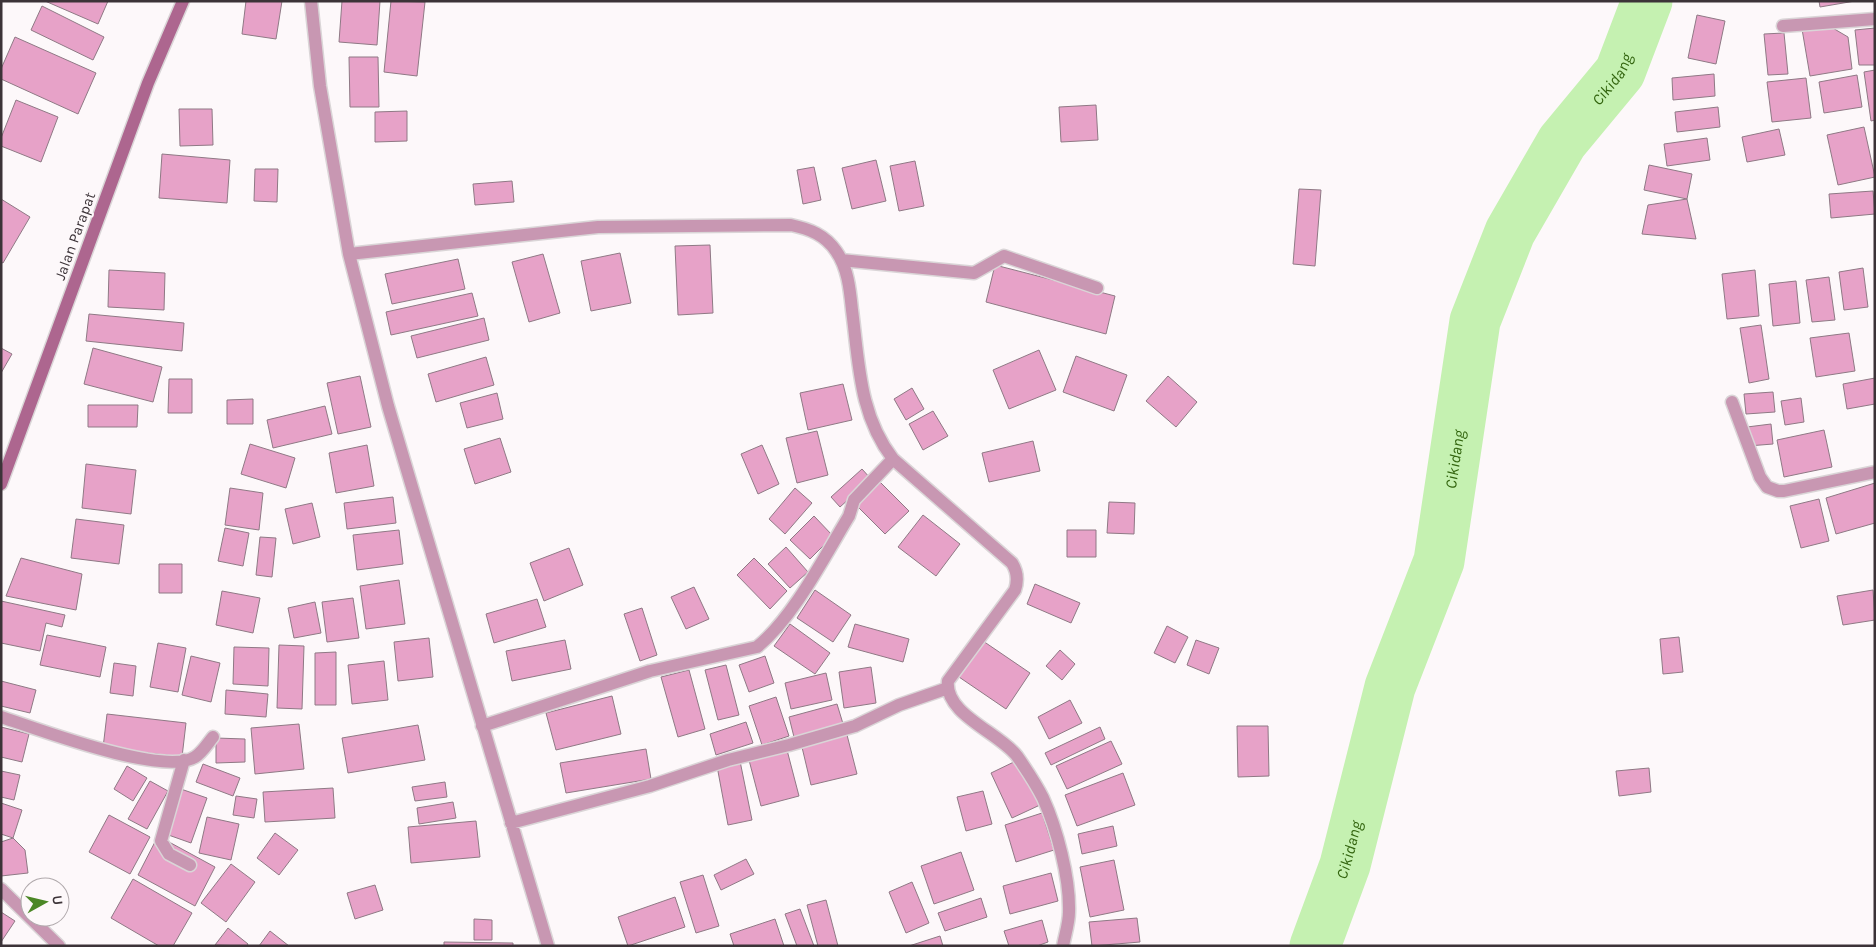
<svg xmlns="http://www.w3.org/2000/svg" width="1876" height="947" viewBox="0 0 1876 947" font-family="Karla,sans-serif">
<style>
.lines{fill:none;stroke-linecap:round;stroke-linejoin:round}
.river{stroke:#c5f1b1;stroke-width:51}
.building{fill:#e7a2c8;stroke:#8f7985}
.street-casing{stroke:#dad5d7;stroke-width:15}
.secondary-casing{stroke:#dad5d7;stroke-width:15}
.street{stroke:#c897b2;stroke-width:12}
.secondary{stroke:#ad668f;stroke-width:12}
.labels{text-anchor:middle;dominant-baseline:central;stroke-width:4;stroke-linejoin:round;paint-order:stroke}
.street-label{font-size:15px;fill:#3c3338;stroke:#fdf8fa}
.water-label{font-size:16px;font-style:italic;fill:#33650f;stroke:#fdf8fa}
</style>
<rect width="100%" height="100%" fill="#fdf8fa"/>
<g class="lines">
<path class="river" id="s1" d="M 1315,946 L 1345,865 L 1390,687 L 1439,561 L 1475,321 L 1510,232 L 1562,142 L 1620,72 L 1647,1"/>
</g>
<path class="building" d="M 45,1 L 108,1 L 98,24 Z
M 246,1 L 282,1 L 276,39 L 242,34 Z
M 342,1 L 380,1 L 377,45 L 339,42 Z
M 391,1 L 425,2 L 417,76 L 384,72 Z
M 1819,1 L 1855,1 L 1820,7 Z
M 42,6 L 104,37 L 93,60 L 31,30 Z
M 1697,15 L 1725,21 L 1716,64 L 1688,58 Z
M 1831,27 L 1848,37 L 1852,69 L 1810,76 L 1802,29 Z
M 1875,28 L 1875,65 L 1859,65 L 1855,30 Z
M 1784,33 L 1788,74 L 1768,75 L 1764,34 Z
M 15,37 L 96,73 L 78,114 L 1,79 L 1,69 Z
M 349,57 L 378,57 L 379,107 L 350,107 Z
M 1875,70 L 1875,120 L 1871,121 L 1864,72 Z
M 1714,74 L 1715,96 L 1673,100 L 1672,78 Z
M 1857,75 L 1862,107 L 1824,113 L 1819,82 Z
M 1806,78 L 1811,118 L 1772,122 L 1767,82 Z
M 16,100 L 58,117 L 41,162 L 1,146 L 1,138 Z
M 1096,105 L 1098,140 L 1061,142 L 1059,107 Z
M 1718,107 L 1720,127 L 1677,132 L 1675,112 Z
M 179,109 L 212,109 L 213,145 L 180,146 Z
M 407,111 L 407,141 L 375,142 L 375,112 Z
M 1864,127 L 1875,177 L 1838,185 L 1827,135 Z
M 1779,129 L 1785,155 L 1747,162 L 1742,137 Z
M 1707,138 L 1710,160 L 1667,166 L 1664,144 Z
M 162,154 L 230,160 L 227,203 L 159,198 Z
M 876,160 L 886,201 L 852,209 L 842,168 Z
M 915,161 L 924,206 L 899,211 L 890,166 Z
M 1649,165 L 1692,174 L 1687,199 L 1644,190 Z
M 814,167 L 821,200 L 803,204 L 797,170 Z
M 255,169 L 278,169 L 277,202 L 254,201 Z
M 512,181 L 514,202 L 475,205 L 473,184 Z
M 1299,189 L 1321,190 L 1315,266 L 1293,264 Z
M 1873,191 L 1875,214 L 1831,218 L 1829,194 Z
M 1,199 L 30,217 L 3,263 L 1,262 Z
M 1687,199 L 1696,239 L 1642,234 L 1648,205 Z
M 710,245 L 713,313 L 678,315 L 675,246 Z
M 620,253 L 631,303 L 591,311 L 581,261 Z
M 543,254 L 560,313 L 529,322 L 512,262 Z
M 458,259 L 465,289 L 392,304 L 385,274 Z
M 995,265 L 1115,296 L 1106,334 L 986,302 Z
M 1863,268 L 1868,307 L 1844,310 L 1839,272 Z
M 109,270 L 165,273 L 164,310 L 108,307 Z
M 1755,270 L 1759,316 L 1727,319 L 1722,274 Z
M 1829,277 L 1835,320 L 1812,322 L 1806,280 Z
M 1796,281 L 1800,323 L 1773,326 L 1769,284 Z
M 472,293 L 478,316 L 391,335 L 386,312 Z
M 89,314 L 184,323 L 182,351 L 86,341 Z
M 484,318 L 489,340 L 417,358 L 411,336 Z
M 1761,325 L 1769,379 L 1749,383 L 1740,328 Z
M 1849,333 L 1855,371 L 1816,377 L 1810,338 Z
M 1,348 L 12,354 L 1,373 Z
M 93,348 L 162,367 L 153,402 L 84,384 Z
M 1039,350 L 1056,390 L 1009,409 L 993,370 Z
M 1076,356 L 1127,375 L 1114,411 L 1063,392 Z
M 486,357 L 494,385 L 436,402 L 428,374 Z
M 360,376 L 371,427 L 338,434 L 327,383 Z
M 1168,376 L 1197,402 L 1176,427 L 1146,401 Z
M 1875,378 L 1875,404 L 1847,409 L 1843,384 Z
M 169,379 L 192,379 L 192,413 L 168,413 Z
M 843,384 L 852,420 L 808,430 L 800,393 Z
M 912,388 L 924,409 L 906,420 L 894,399 Z
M 1773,392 L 1775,412 L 1746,414 L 1744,394 Z
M 497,393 L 503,419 L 467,428 L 460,403 Z
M 1801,398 L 1804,422 L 1785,425 L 1781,401 Z
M 253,399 L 253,424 L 227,424 L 227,400 Z
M 88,405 L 138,405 L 137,427 L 88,427 Z
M 325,406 L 332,434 L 273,448 L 267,420 Z
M 933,411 L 948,436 L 923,450 L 909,424 Z
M 1771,424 L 1773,444 L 1748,446 L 1747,427 Z
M 1824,430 L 1832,467 L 1784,477 L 1777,440 Z
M 817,431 L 828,475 L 797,483 L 786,438 Z
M 500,438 L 511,472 L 475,484 L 464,449 Z
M 1033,441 L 1040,471 L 989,482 L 982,453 Z
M 250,444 L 295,458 L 286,488 L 241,474 Z
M 367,445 L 374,486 L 336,493 L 329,453 Z
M 762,445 L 779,484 L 758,494 L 741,454 Z
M 86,464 L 136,470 L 131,514 L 82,508 Z
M 862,469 L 871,479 L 840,507 L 831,497 Z
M 878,480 L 909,511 L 885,534 L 854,503 Z
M 1875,483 L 1875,523 L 1836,534 L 1826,498 Z
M 230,488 L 263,493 L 259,530 L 225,525 Z
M 795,488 L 812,503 L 785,534 L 769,519 Z
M 393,497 L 396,523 L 347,529 L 344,503 Z
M 1819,499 L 1829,541 L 1801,548 L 1790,506 Z
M 1109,502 L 1135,503 L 1134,534 L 1107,533 Z
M 312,503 L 320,537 L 293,544 L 285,509 Z
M 923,515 L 960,544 L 936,576 L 898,547 Z
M 814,516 L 833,536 L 810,559 L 790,540 Z
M 76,519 L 124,525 L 119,564 L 71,558 Z
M 225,528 L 249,533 L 243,566 L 218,561 Z
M 399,530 L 403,564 L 357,570 L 353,535 Z
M 1067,530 L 1096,530 L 1096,557 L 1067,557 Z
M 260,537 L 276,538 L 272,577 L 256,575 Z
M 786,547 L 808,572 L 790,588 L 768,564 Z
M 569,548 L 583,585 L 544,601 L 530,563 Z
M 21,558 L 82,574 L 76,610 L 6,596 Z
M 754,558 L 787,591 L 770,609 L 737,575 Z
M 159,564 L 182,564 L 182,593 L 159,593 Z
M 399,580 L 405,624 L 366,629 L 360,586 Z
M 1035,584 L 1080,603 L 1071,623 L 1027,604 Z
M 694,587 L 709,619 L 686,629 L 671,597 Z
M 815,590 L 851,615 L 833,642 L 797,618 Z
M 1873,590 L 1875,620 L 1843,625 L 1837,596 Z
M 222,591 L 260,598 L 253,633 L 216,625 Z
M 353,598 L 359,638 L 327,642 L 322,602 Z
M 537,599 L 546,627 L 494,643 L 486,614 Z
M 1,601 L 65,615 L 62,627 L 46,623 L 40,651 L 1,643 Z
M 315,602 L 321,633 L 294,638 L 288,608 Z
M 642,608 L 657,655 L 640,661 L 624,614 Z
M 790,624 L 830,653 L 815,674 L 774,646 Z
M 855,624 L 909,639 L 903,662 L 848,647 Z
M 1167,626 L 1188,637 L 1175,663 L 1154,653 Z
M 47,635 L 106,647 L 100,677 L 40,665 Z
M 1679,637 L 1683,672 L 1663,674 L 1660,639 Z
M 429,638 L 433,677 L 398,681 L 394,642 Z
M 565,640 L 571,669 L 512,681 L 506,651 Z
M 1196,640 L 1219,648 L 1209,674 L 1187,665 Z
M 983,641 L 1030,673 L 1006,709 L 959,677 Z
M 158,643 L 186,648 L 178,692 L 150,687 Z
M 279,645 L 304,646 L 302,709 L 277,708 Z
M 234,647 L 269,648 L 268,686 L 233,684 Z
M 1060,650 L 1075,664 L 1062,680 L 1046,666 Z
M 336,652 L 336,705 L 315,705 L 315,653 Z
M 191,656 L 220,663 L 211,702 L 182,695 Z
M 765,656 L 774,683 L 749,692 L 739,665 Z
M 384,661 L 388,700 L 352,704 L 348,665 Z
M 114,663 L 136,666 L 133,696 L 110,693 Z
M 726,665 L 739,715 L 718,720 L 705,670 Z
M 871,667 L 876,703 L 844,708 L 839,672 Z
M 689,670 L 705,729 L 678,737 L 661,677 Z
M 826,673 L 832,700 L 791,709 L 785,683 Z
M 1,681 L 36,690 L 30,713 L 1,706 Z
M 226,690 L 268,694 L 266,717 L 225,714 Z
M 612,696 L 621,734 L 556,750 L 546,713 Z
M 776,697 L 789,736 L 762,745 L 749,706 Z
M 1070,700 L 1082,723 L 1049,739 L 1038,717 Z
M 837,704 L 844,727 L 795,741 L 789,717 Z
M 107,714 L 186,723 L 182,757 L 103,748 Z
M 746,722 L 753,743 L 716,755 L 710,734 Z
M 299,724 L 304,769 L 255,774 L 251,728 Z
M 418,725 L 425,760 L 348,773 L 342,738 Z
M 1237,726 L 1268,726 L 1269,776 L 1238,777 Z
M 1,727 L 29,734 L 22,762 L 1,757 Z
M 1100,727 L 1105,739 L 1051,765 L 1045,753 Z
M 846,731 L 857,774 L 811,785 L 801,743 Z
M 216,738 L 245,739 L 245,762 L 216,763 Z
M 1111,741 L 1122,764 L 1067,789 L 1056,766 Z
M 646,749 L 651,779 L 566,793 L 560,763 Z
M 787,750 L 799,796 L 761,806 L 749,760 Z
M 1018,760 L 1040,805 L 1012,818 L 991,773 Z
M 740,761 L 752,820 L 728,825 L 717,766 Z
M 203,764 L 240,778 L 233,796 L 196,782 Z
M 127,766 L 147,778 L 133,801 L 114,789 Z
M 1649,768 L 1651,792 L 1619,796 L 1616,771 Z
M 1,771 L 20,775 L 14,800 L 1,797 Z
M 1123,773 L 1135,805 L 1077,826 L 1065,795 Z
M 150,781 L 168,791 L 147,829 L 128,819 Z
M 445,782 L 447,797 L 415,801 L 412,787 Z
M 175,787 L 207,798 L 191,843 L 160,832 Z
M 333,788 L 335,818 L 265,822 L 263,792 Z
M 983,791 L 992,824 L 966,831 L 957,797 Z
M 236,796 L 257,799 L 254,818 L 233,815 Z
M 453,802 L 456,818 L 419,824 L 417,808 Z
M 1,803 L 22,810 L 13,838 L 1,834 Z
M 1042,813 L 1054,850 L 1016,862 L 1005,825 Z
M 109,815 L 150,837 L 130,874 L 89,852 Z
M 207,817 L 239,824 L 231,860 L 199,853 Z
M 476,821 L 480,857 L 411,863 L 408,827 Z
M 1113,826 L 1117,846 L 1082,854 L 1078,834 Z
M 275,833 L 298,850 L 279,875 L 257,858 Z
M 158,836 L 215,867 L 195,906 L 138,875 Z
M 13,838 L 25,850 L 28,873 L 1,876 L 1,842 Z
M 961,852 L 974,890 L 934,904 L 921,866 Z
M 746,859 L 754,874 L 721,890 L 714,875 Z
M 1114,860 L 1124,910 L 1090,917 L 1080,867 Z
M 231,864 L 255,882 L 226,922 L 201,903 Z
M 1051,873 L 1058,901 L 1010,914 L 1003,886 Z
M 703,875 L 719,926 L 696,933 L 680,882 Z
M 133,879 L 192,913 L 173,946 L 159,946 L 111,918 Z
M 912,882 L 929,923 L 906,933 L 889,892 Z
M 375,885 L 383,910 L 355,919 L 347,893 Z
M 675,897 L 685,927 L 628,946 L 618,917 Z
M 981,898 L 987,917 L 945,931 L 938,913 Z
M 826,900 L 838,946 L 818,946 L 807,905 Z
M 800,909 L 814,946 L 797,946 L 785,914 Z
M 1,912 L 15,921 L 1,942 Z
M 1137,918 L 1140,942 L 1092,946 L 1089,922 Z
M 474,919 L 492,920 L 492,940 L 474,940 Z
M 775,919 L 784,946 L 734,946 L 730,934 Z
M 1042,920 L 1048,942 L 1037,946 L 1009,946 L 1004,931 Z
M 228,928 L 248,944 L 247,946 L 215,945 Z
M 270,931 L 289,946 L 259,946 Z
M 940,936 L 943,946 L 909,946 Z
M 444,942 L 513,943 L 513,946 L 444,946 Z"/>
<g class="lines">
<g class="street-casing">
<path id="street" d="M 311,1 L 320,86 L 349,254 L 388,406 L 548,946
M 1783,26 L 1875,19
M 349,254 L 598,227 L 791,225 C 810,229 825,235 836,251 C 848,268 850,290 852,310 C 859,363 859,415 893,459 L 1012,563 C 1017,571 1018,581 1015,590 L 948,681 C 944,714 1000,733 1017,756 C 1026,769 1036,784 1043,798 C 1057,829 1070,878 1069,912 C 1069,923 1065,935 1063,946
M 841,260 L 974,273 L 1004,256 L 1097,288
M 1732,402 L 1760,477 L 1767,487 L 1778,491 L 1784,491 L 1875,472
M 1,717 C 38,729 164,777 195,757 C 202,753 208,743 213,737
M 482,726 L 650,671 L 757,647 C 794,617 824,557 849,516 L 854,500 L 893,459
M 184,760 L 161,841 L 169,854 L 190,865
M 511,823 L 650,786 L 728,760 L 789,745 L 855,726 L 899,705 L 948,688
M 1,889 L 59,946"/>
</g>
<g class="secondary-casing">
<path id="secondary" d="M 1,484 L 148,83 L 183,1"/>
</g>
<use href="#street" class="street"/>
<use href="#secondary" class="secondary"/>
</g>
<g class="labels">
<g class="street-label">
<text transform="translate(75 236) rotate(-70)">Jalan Parapat</text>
</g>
<g class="water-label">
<text stroke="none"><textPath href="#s1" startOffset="928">Cikidang</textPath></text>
<text stroke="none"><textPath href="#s1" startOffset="508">Cikidang</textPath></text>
<text stroke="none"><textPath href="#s1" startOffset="102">Cikidang</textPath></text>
</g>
</g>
<rect width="1876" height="947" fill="none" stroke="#3c3338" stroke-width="5"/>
<g transform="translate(45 902) rotate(82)"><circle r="24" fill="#fdf8fa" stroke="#b0a9ac"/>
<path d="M0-4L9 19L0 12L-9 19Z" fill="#4b8726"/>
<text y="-8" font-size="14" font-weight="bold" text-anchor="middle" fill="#3c3338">U</text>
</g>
</svg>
